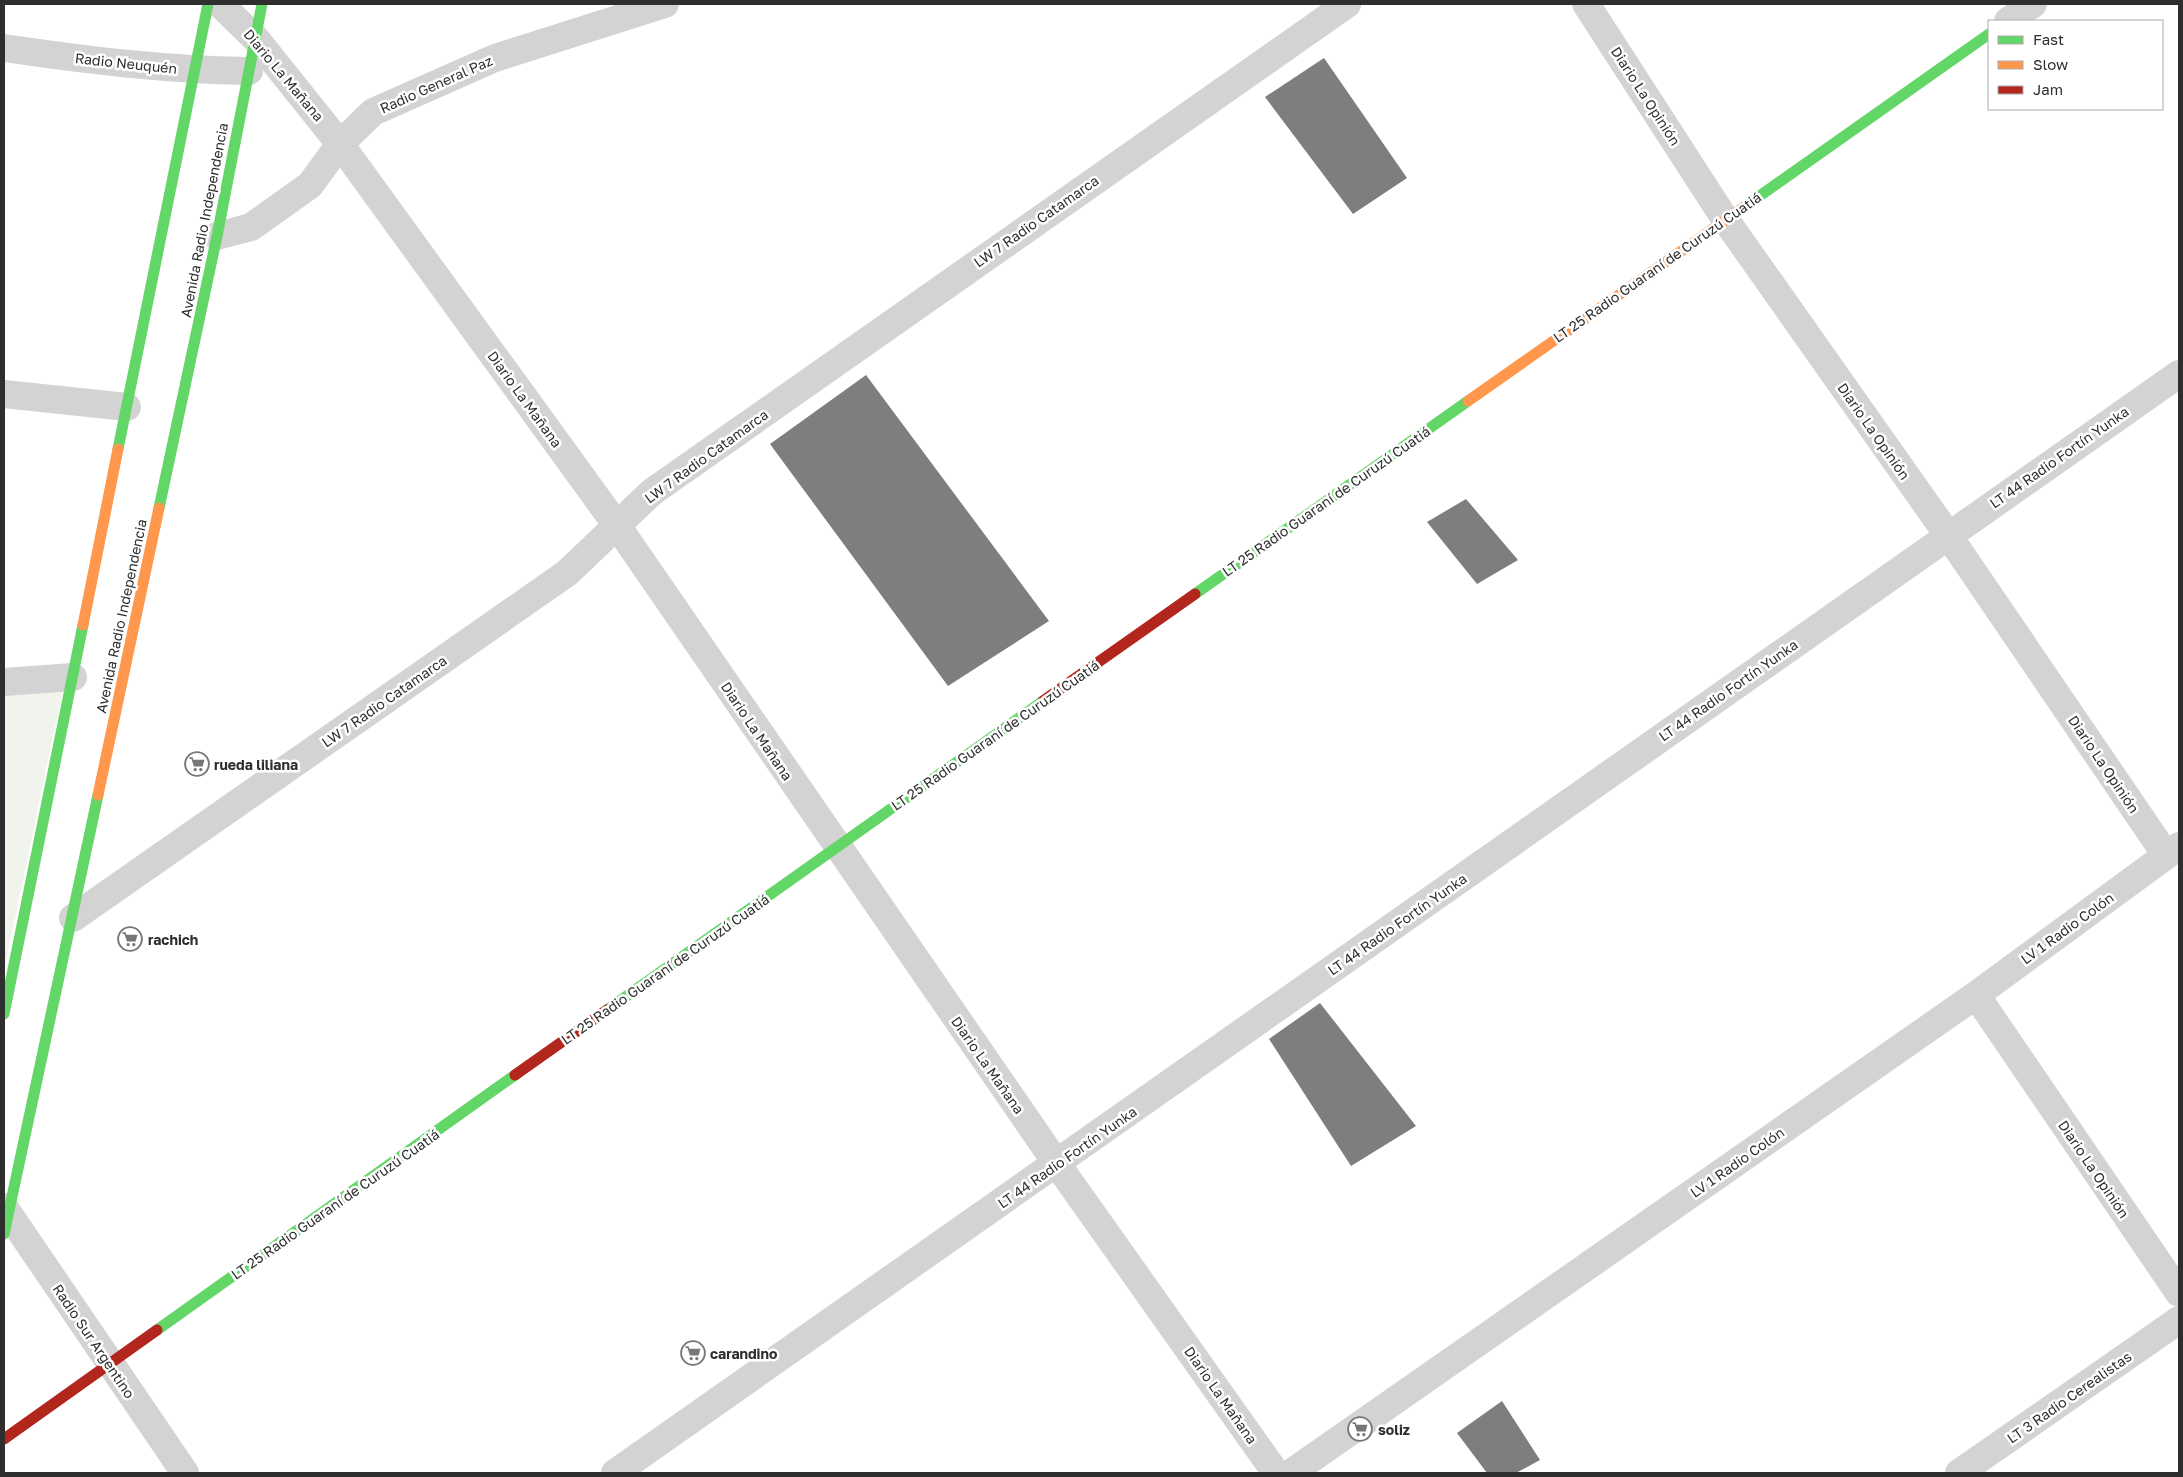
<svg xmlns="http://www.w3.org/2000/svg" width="2183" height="1477" viewBox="0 0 2183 1477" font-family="'Golos Text',sans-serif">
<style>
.green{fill:#f1f4ec}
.building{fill:#7e7e7e}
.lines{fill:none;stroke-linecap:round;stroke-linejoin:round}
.street{stroke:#d3d3d3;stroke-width:28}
.fast{stroke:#63d668;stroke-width:11}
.slow{stroke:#ff974d;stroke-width:11}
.jam{stroke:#b3261e;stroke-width:11}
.labels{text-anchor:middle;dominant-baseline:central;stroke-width:5;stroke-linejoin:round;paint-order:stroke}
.street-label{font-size:14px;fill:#2e2e2e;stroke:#fff}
.poi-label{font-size:14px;font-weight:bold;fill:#2e2e2e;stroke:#fff;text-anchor:start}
</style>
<rect width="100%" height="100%" fill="#fff"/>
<path class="green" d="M 64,684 L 4,971 L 4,687 Z"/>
<path class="building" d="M 1324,58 L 1407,178 L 1353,214 L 1265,97 Z
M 866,375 L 1049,621 L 948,686 L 770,444 Z
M 1466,499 L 1518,560 L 1477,584 L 1427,522 Z
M 1320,1003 L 1416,1126 L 1351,1166 L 1269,1039 Z
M 1502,1401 L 1540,1460 L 1516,1473 L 1487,1473 L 1457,1433 Z"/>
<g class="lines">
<path class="street" d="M 220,4 L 256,39 L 340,144 L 618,527 L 1057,1164 L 1276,1473
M 1586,4 L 1725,219 L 1948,535 L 2166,855
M 2008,21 L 2033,4
M 4,48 C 86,60 166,70 249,71
M 217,236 L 251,227 L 310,185 L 340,144 L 373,112 L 495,58 L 665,4
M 4,394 L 127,407
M 4,682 L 73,677
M 73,918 L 567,573 L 652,492 L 1347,4
M 1976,995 L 2179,1293
M 4,1207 L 185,1473
M 615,1473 L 2179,374
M 1291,1473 L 1976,995 L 2179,846
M 1959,1473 L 2179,1320"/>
<path class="fast" d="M 1744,207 L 1989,34
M 118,449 L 208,4
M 159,508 L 217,236 L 262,4
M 1195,594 L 1468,401
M 607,1010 L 1043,701
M 4,1014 L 83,625
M 4,1234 L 98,795
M 157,1330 L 515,1075"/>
<path class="slow" d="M 1468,401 L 1744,207
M 83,625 L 118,449
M 98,795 L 159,508"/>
<path class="jam" d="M 1043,701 L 1195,594
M 515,1075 L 607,1010
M 4,1439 L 157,1330"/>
</g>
<defs>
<g id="supermarket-ring" transform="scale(1.25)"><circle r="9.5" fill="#fff" stroke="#777" stroke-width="1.5"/><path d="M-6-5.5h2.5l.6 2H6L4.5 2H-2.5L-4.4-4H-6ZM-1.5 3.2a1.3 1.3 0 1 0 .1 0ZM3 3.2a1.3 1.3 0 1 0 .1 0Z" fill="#777"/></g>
</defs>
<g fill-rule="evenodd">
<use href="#supermarket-ring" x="197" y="764"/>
<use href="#supermarket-ring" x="130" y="939"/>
<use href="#supermarket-ring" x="693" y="1353"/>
<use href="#supermarket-ring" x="1360" y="1429"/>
</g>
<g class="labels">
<g class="street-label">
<text transform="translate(126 63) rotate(6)">Radio Neuquén</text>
<text transform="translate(284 75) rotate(50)">Diario La Mañana</text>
<text transform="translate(436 84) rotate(-24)">Radio General Paz</text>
<text transform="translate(1646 96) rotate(57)">Diario La Opinión</text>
<text transform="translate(204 220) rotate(-79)">Avenida Radio Independencia</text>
<text transform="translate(1036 221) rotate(-35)">LW 7 Radio Catamarca</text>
<text transform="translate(1657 267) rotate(-35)">LT 25 Radio Guaraní de Curuzú Cuatiá</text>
<text transform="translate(525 399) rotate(54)">Diario La Mañana</text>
<text transform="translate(1874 431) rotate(55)">Diario La Opinión</text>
<text transform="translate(706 456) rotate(-36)">LW 7 Radio Catamarca</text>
<text transform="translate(2059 457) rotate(-35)">LT 44 Radio Fortín Yunka</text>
<text transform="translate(1326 501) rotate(-35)">LT 25 Radio Guaraní de Curuzú Cuatiá</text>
<text transform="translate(121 616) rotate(-78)">Avenida Radio Independencia</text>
<text transform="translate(1728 690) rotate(-35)">LT 44 Radio Fortín Yunka</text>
<text transform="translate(384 701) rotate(-35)">LW 7 Radio Catamarca</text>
<text transform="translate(757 731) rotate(56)">Diario La Mañana</text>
<text transform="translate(995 735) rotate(-35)">LT 25 Radio Guaraní de Curuzú Cuatiá</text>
<text transform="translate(2104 764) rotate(56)">Diario La Opinión</text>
<text transform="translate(1397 924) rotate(-35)">LT 44 Radio Fortín Yunka</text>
<text transform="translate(2067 928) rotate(-36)">LV 1 Radio Colón</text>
<text transform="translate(665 969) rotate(-35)">LT 25 Radio Guaraní de Curuzú Cuatiá</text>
<text transform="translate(988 1065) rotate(55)">Diario La Mañana</text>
<text transform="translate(1067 1157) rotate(-35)">LT 44 Radio Fortín Yunka</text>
<text transform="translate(1737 1162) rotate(-35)">LV 1 Radio Colón</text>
<text transform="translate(2094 1169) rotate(56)">Diario La Opinión</text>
<text transform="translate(335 1204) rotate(-35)">LT 25 Radio Guaraní de Curuzú Cuatiá</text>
<text transform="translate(94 1341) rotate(56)">Radio Sur Argentino</text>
<text transform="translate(1221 1395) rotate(55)">Diario La Mañana</text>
<text transform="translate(2069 1397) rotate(-35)">LT 3 Radio Cerealistas</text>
</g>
<g class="poi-label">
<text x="214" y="764">rueda liliana</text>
<text x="148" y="939">rachich</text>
<text x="710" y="1353">carandino</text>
<text x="1378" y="1429">soliz</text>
</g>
</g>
<rect width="2183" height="1477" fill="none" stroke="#2e2e2e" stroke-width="10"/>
<rect x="1988" y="20" width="175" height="90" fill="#ffffff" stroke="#ababab"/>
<rect x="1998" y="36" width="25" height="8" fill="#63d668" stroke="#ababab"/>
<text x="2033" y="45" font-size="15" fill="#2e2e2e">Fast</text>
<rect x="1998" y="61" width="25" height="8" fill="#ff974d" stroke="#ababab"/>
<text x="2033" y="70" font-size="15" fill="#2e2e2e">Slow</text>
<rect x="1998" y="86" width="25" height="8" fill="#b3261e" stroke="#ababab"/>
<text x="2033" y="95" font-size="15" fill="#2e2e2e">Jam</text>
</svg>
